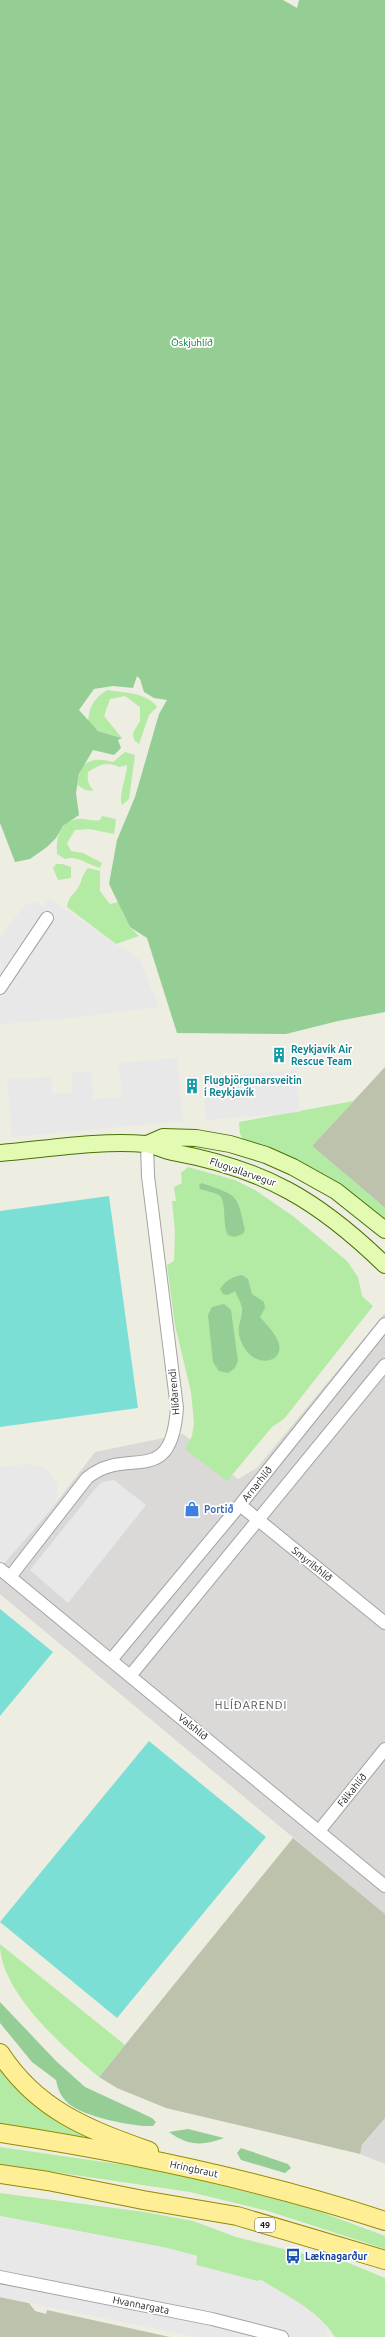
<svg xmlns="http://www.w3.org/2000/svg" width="385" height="2337" viewBox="0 0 385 2337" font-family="Ubuntu,sans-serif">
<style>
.residential{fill:#dad9d8}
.construction{fill:#bcc2ac}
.grass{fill:#b3eaa4}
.forest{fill:#95ce94}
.pitch{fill:#7cdfd5}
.parking{fill:#e8e8e8}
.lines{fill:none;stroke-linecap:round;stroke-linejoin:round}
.street-casing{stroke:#a3a3a3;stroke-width:14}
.secondary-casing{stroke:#477302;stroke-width:18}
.primary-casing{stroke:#938c00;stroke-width:20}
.street{stroke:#fff;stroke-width:12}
.secondary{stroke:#e2fab2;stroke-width:16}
.primary{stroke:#feee96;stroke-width:18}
.labels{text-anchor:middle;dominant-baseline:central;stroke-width:3.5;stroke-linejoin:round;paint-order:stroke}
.shield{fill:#fff;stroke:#606060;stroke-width:1}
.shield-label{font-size:9px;font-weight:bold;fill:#1c1c1c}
.park-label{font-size:10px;fill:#097a32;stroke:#fff}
.culture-label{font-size:10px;font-weight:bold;fill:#0d838f;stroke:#fff;text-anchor:start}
.street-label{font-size:10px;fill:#1c1c1c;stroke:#fff}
.shop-label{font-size:10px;font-weight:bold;fill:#366cbe;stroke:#fff;text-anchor:start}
.transit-label{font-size:10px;font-weight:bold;fill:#164399;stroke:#fff;text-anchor:start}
.neighbourhood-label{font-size:11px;letter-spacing:1px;fill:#4f4f4f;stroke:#fff}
</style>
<rect width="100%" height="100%" fill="#edede1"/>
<path class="residential" d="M 385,1313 L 385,1914 L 0,1594 L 0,1568 L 53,1507 L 95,1452 L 183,1434 L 238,1479 L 257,1468 Z
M 385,2118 L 385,2164 L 360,2154 L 362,2146 Z"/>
<path class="construction" d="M 385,1067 L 385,1208 L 312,1146 Z
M 293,1838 L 385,1914 L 385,2118 L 362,2145 L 360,2154 L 166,2108 L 117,2088 L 99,2077 Z
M 0,2297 L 29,2303 L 35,2311 L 46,2314 L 47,2310 L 170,2337 L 0,2337 Z"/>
<path class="grass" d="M 107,690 C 124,693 146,692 157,707 L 149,715 L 139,744 L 134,740 L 133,733 L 140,721 L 140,707 L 125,696 L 110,699 L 104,716 L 122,738 L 99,731 L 88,722 C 89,707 94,698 107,690 Z
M 125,752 L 135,755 L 129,799 L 122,805 C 118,795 127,777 127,765 L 119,767 C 107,761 99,765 88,772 C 87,780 88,785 94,791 L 85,790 L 78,785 C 79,761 92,756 113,762 Z
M 102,816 L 116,819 L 114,834 L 90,829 L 75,830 L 67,843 L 71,851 L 83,853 L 102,863 L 100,868 C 88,865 77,855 65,859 L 57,854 C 56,838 59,822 78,819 C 85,818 92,822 100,820 Z
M 56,864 L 62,864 L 71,867 L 71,878 L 58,880 L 53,868 Z
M 88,868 L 100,871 L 100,891 L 110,904 L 118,902 L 130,927 L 139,936 L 116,944 L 67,907 C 70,893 72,898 78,888 C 82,881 82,875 88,868 Z
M 354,1101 L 312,1146 L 385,1208 L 385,1221 L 245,1142 L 240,1134 L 239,1122 Z
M 188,1167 L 235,1180 L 255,1190 L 293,1216 L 347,1261 L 358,1277 L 362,1296 L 373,1306 L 284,1419 L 272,1427 L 227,1481 L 185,1449 L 192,1436 L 194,1423 L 191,1392 L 175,1325 L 167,1265 L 174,1261 L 175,1232 L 172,1201 L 176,1201 L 174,1187 L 182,1183 L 181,1173 Z
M 0,1944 L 125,2045 L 99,2077 C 64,2048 0,1992 0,1944 Z
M 0,2068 C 25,2098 55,2122 89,2139 L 0,2127 Z
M 0,2147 L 159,2170 L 310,2208 L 385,2236 L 385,2249 L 268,2211 L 190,2192 L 0,2164 Z
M 0,2193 L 144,2212 L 193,2221 L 236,2237 L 304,2254 L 332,2256 L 385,2278 L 385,2337 L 335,2337 C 318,2310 287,2296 261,2280 L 257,2281 L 196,2265 L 197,2256 L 167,2248 L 0,2216 Z"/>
<path class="forest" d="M 0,0 L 283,0 L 297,8 L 299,0 L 385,0 L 385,1012 L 338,1021 L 286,1034 L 177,1033 L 147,938 L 130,927 L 109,884 L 117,840 L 135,797 L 159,714 L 167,700 L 154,698 L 144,692 L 140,679 L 137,676 L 133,688 L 113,686 L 94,689 L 79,710 L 98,731 L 122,738 L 118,740 L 121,748 L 114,755 L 93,750 L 79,774 L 76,793 L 79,815 L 63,826 L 56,838 L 47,847 L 30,859 L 15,862 L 0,823 Z
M 202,1183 C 238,1196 237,1193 245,1230 L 243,1234 L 234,1237 L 228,1235 C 222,1225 227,1200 219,1195 C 213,1192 206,1191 200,1189 L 199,1185 Z
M 242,1275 L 248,1279 L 252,1294 L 264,1302 L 265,1308 L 260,1317 C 265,1323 273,1331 277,1339 C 289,1363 253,1372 241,1341 C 235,1327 243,1320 242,1308 C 241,1302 237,1296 235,1291 L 228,1295 L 223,1294 L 220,1289 C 226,1280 232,1277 242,1275 Z
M 224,1304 L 231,1310 L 238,1361 L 235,1368 L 228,1373 L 219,1371 L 213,1362 L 208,1315 L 212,1307 Z
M 0,2002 L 56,2061 L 85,2087 L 152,2118 L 156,2122 L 153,2126 C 133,2127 85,2117 69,2104 C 61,2097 58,2090 56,2080 L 32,2062 L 0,2023 Z
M 188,2129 L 224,2138 C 203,2146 188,2146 169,2132 Z
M 241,2148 L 288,2164 L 291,2168 L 285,2173 L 241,2160 L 237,2153 Z"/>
<path class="pitch" d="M 109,1196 L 138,1408 L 0,1427 L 0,1211 Z
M 0,1609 L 53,1652 L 0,1716 Z
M 149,1741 L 266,1837 L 117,2018 L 0,1922 Z"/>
<path class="parking" d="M 49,899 L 140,960 L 159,1007 L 55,1020 L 0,1024 L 0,971 L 2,967 L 0,960 L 0,939 L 23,906 L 36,902 L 43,907 Z
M 177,1058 L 183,1121 L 12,1137 L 7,1079 L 51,1077 L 52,1094 L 73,1093 L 72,1073 L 91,1071 L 94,1099 L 122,1097 L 119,1063 Z
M 296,1070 L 300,1112 L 206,1120 L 203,1077 Z
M 28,1464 L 42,1467 L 52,1475 L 57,1484 L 57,1498 L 53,1507 L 0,1568 L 0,1467 Z
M 114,1480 L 146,1505 L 68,1603 L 30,1570 L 95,1489 L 102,1482 Z
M 0,2216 L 167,2248 L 197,2256 L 196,2265 L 257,2281 L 261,2280 L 302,2305 L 328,2327 L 326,2337 L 196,2337 L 0,2297 Z"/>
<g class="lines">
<g class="street-casing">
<path id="street" d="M 0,988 L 47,918
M 240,1505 L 385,1623
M 0,1569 L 385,1886
M 10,1577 L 87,1478 C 128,1444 171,1491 177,1408 L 148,1176 L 147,1144
M 111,1660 L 240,1505 L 385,1324
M 130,1676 L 385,1365
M 319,1831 L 385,1749
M 0,2277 L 212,2319 L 282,2337"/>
</g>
<g class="secondary-casing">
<path id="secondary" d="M 147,1144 L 163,1137 L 196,1138 L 230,1144 L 266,1155 L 293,1167 L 336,1191 L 385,1230
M 0,1153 C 48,1149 98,1140 146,1144 C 154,1145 163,1150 172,1152 C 265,1169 318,1200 385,1265"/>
</g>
<g class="primary-casing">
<path id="primary" d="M 0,2053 C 37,2110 87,2129 149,2151
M 0,2133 C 130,2153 260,2180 385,2221
M 0,2174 L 48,2181 L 143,2200 L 237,2216 L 385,2260"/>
</g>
<use href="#street" class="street"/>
<use href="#secondary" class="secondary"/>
<use href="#primary" class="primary"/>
</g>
<defs>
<g id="building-bare" transform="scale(1.2)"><path d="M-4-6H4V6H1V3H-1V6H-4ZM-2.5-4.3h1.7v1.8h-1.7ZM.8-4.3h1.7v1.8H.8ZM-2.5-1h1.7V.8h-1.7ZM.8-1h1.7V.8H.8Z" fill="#0f9aa8" stroke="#fff" stroke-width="2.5" paint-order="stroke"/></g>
<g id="shop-bare" transform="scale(1.2)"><path d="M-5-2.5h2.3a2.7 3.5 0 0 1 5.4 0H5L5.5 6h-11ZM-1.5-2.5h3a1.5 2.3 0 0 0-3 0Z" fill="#3f7fe0" stroke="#fff" stroke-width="2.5" paint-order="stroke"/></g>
<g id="bus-bare" transform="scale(1.2)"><path d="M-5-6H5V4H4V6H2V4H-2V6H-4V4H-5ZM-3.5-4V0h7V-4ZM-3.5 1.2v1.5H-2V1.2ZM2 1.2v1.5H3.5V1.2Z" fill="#1a4fb4" stroke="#fff" stroke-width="2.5" paint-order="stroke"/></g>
</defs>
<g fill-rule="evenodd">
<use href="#building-bare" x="279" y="1055"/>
<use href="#building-bare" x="192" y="1086"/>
<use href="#shop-bare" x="192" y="1509"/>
<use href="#bus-bare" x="293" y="2256"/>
</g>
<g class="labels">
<rect class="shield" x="255" y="2218" width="20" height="14" rx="3"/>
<g class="shield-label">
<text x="265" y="2225">49</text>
</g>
<g class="park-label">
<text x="192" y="342">Öskjuhlíð</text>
</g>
<g class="culture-label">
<text x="291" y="1049">Reykjavík Air<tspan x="291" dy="12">Rescue Team</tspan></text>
<text x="204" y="1080">Flugbjörgunarsveitin<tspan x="204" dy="12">í Reykjavík</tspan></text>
</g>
<g class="street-label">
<text transform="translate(243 1172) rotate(19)">Flugvallarvegur</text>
<text transform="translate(174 1392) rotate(-95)">Hlíðarendi</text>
<text transform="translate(257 1484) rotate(-51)">Arnarhlíð</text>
<text transform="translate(312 1564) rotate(39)">Smyrilshlíð</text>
<text transform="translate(193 1727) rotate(39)">Valshlíð</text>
<text transform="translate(352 1790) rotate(-51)">Fálkahlíð</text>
<text transform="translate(194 2169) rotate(12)">Hringbraut</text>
<text transform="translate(141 2305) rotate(11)">Hvannargata</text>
</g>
<g class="shop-label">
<text x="204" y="1509">Portið</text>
</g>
<g class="transit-label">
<text x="305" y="2256">Læknagarður</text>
</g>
<g class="neighbourhood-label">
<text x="251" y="1705">HLÍÐARENDI</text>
</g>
</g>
</svg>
